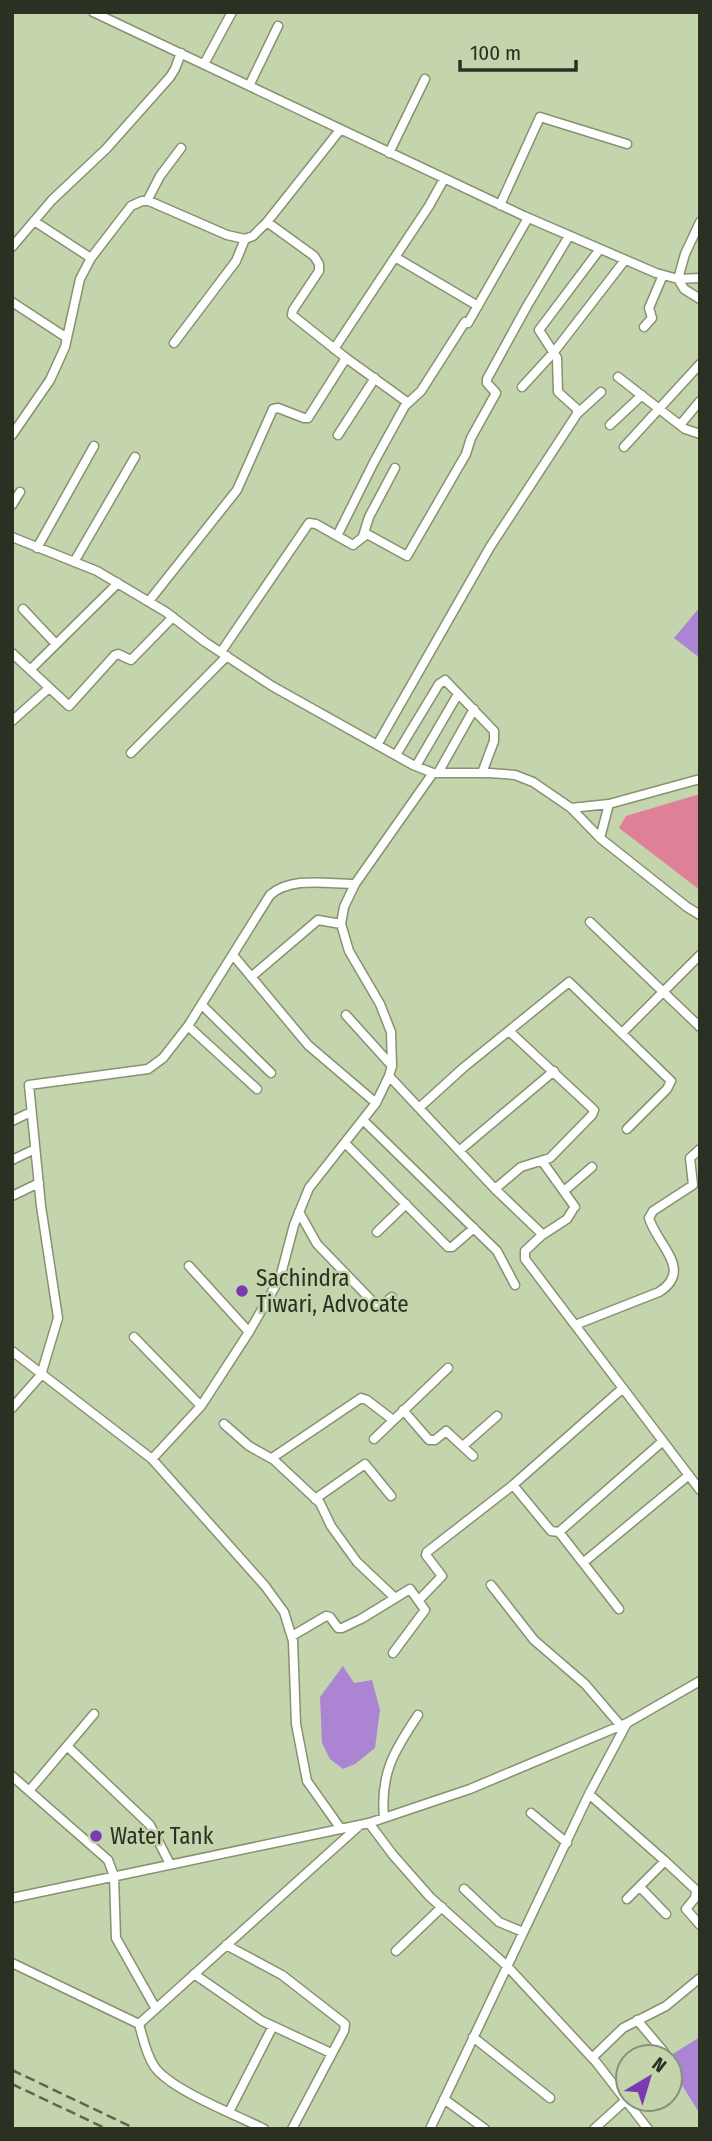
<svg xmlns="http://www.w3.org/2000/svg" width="712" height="2141" viewBox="0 0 712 2141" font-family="'Fira Sans Condensed',sans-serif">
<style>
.green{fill:#de8196}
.water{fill:#ab85d4}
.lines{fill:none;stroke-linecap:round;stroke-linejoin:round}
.minor-casing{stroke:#85936e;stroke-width:11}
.minor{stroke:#fff;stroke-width:8}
.rail{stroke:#5d6750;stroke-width:2.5;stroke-dasharray:10 5;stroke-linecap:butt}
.poi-dot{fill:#7a3bb0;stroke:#c4d4ad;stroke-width:2.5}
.labels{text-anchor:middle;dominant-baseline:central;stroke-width:5;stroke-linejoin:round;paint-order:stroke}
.poi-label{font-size:23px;fill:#2b3122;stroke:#c4d4ad;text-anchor:start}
</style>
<rect width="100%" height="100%" fill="#c4d4ad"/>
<path class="green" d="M 700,794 L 700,890 L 619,828 L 626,816 Z"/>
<path class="water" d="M 700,607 L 700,658 L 674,638 Z
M 343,1666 L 354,1683 L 372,1680 L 380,1710 L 375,1748 L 355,1764 L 343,1769 L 330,1759 L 322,1743 L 320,1697 Z
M 700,2037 L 700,2114 L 670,2066 L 670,2057 L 668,2057 Z"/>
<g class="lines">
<g class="minor-casing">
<path id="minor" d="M 93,12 L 524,216 L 656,273 L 678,279 L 700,278
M 204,64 L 232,12
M 249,86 L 278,26
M 389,153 L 425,79
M 147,201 L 160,176 L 181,148
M 500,205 L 540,117 L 627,144
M 34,221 L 91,258
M 267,222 L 314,256 L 319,264 L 319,271 L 293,310 L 292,315 L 346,358 L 407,402 L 374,462 L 337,536
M 700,222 L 685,254 L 678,279 L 684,289 L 700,299
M 12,247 L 52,200 L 106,149 L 170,77 L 175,69 L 181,53
M 395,257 L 478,306
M 12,302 L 67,338
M 468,323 L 528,218
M 644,327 L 652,318 L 649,308 L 663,275
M 174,343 L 236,261 L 245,239
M 334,349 L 429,206 L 444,179
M 618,377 L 685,429 L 700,434
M 522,387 L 554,352 L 625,260
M 407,404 L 421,391 L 465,322
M 578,413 L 601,392
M 610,425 L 642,395
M 680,425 L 700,401
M 12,435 L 50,380 L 65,347 L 80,279 L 91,258 L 131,206 L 142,201 L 149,201 L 227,235 L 245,239 L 253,236 L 267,222 L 340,130
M 338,435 L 375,378
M 624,447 L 700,364
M 12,505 L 20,492
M 363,536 L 369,517 L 395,468
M 12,537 L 97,571 L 166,612 L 205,642 L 272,686 L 413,765 L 433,773 L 490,773 L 515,775 L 533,782 L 571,808 L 600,838 L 687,907 L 700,915
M 37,548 L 94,446
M 74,562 L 135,457
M 149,601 L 237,490 L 273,409 L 278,408 L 304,418 L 308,418 L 346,358
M 23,609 L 56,644
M 221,652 L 309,523 L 316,524 L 353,545 L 367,534 L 407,556 L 466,454 L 471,438 L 496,393 L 487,383 L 487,379 L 527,306 L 569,236
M 12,653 L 69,706 L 115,655 L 118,654 L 131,660 L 173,617
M 30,670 L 118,583
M 12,721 L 49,688
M 377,745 L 490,547 L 577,414 L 577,409 L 558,392 L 557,358 L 539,330 L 600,249
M 131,753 L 227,656
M 396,755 L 439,684 L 445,680 L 494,731 L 494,741 L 482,773
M 416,766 L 458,694
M 438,773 L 474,709
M 571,808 L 609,804 L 700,779
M 600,838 L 609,804
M 590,922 L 700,1027
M 233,955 L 308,1045 L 376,1103
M 251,977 L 318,920 L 341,924
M 202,1005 L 271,1073
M 346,1015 L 392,1066
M 188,1026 L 257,1089
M 622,1033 L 700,955
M 389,1076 L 495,1189 L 540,1232 L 541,1236 L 525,1251 L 525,1259 L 700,1490
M 419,1108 L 463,1068 L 569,982 L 671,1081 L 667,1089 L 627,1129
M 363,1120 L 497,1251 L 515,1285
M 12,1121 L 31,1112
M 345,1143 L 448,1247 L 452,1247 L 474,1228
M 459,1151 L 554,1071
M 12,1160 L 35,1149
M 542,1161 L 575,1207
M 495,1189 L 521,1167 L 550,1158 L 592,1115 L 594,1110 L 509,1031
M 564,1191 L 592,1167
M 12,1196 L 39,1183
M 299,1212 L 317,1244 L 373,1302 L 382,1305 L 392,1297
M 377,1232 L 406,1204
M 541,1236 L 567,1219 L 572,1211
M 189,1266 L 249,1332
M 575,1325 L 659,1292 C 694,1270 657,1245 649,1218 L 653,1211 L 693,1185 L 690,1158 L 700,1149
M 134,1337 L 201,1406
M 12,1351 L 152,1459 L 265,1586 L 284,1612 L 293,1641 L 296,1724 L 307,1781 L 341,1829
M 12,1408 L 41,1375 L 58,1318 L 41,1206 L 29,1085 L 148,1069 L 163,1058 L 188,1026 L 270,895 C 291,876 328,884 355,884
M 403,1410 L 429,1440 L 435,1440 L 446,1431 L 473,1456
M 224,1424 L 249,1446 L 274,1460 L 320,1503 L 331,1526 L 357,1562 L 394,1597
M 374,1439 L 448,1368
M 463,1446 L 497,1416
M 272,1458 L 361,1398 L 367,1400 L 393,1420
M 152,1459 L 201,1406 L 249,1332 L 280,1278 L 294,1225 L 309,1188 L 376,1103 L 389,1076 L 392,1066 L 391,1032 L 380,1004 L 349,951 L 341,924 L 344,907 L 355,884 L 433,773
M 513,1485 L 551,1531 L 559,1532 L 619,1609
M 315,1499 L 365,1464 L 391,1496
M 559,1532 L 663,1441
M 584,1562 L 689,1475
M 491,1585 L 534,1640 L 585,1684 L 621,1726
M 419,1600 L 442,1576 L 426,1555 L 427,1552 L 513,1485 L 623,1388
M 292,1636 L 326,1616 L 330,1617 L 338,1628 L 342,1628 L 361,1619 L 410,1589 L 425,1610 L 393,1653
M 67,1746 L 150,1825 L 170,1864
M 12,1776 L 108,1860 L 114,1876 L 116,1938 L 156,2009
M 29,1791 L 94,1714
M 589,1794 L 665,1861
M 531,1813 L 567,1843
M 384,1818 C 380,1773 394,1751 418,1715
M 369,1823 L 393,1855 L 430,1897 L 507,1966 L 596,2062 L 648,2129
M 640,1887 L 666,1914
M 464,1889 L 499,1922 L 523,1932
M 12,1898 L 369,1823 L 470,1789 L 627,1723 L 700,1681
M 627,1899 L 665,1861 L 696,1890 L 695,1898 L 686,1909 L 700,1925
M 226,1945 L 282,1975 L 345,2024 L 344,2031 L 292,2129
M 396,1951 L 442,1907
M 12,1963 L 139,2024 C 143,2038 146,2054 154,2066 C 170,2090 237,2115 264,2129
M 194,1974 L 262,2021 L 331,2053
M 637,2020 L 664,2052
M 139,2024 L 360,1825
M 473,2037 L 550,2098
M 592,2058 L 623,2028 L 666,2006 L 700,1978
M 444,2099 L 485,2129
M 229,2112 L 273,2026
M 430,2129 L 589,1794 L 627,1723
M 594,2129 L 626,2100"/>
</g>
<use href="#minor" class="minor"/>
<path class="rail" d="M 12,2070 L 136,2129
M 12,2084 L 107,2129"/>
</g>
<g class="poi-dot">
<circle cx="242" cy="1291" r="7"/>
<circle cx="96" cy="1836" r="7"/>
</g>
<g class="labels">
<g class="poi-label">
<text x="256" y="1278">Sachindra<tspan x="256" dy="26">Tiwari, Advocate</tspan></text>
<text x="110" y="1836">Water Tank</text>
</g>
</g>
<rect width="712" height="2141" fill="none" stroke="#2b3122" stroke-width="28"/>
<g transform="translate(649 2078) rotate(38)"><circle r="33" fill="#c4d4ad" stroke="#879375" stroke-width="2"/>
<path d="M0-5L12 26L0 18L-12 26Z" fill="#7a3bb0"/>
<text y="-10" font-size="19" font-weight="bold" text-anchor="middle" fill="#2b3122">N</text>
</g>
<path d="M460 60v10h116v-10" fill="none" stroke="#2b3122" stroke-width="3.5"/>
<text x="470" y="60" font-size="21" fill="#2b3122" stroke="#c4d4ad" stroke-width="5" paint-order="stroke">100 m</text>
</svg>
